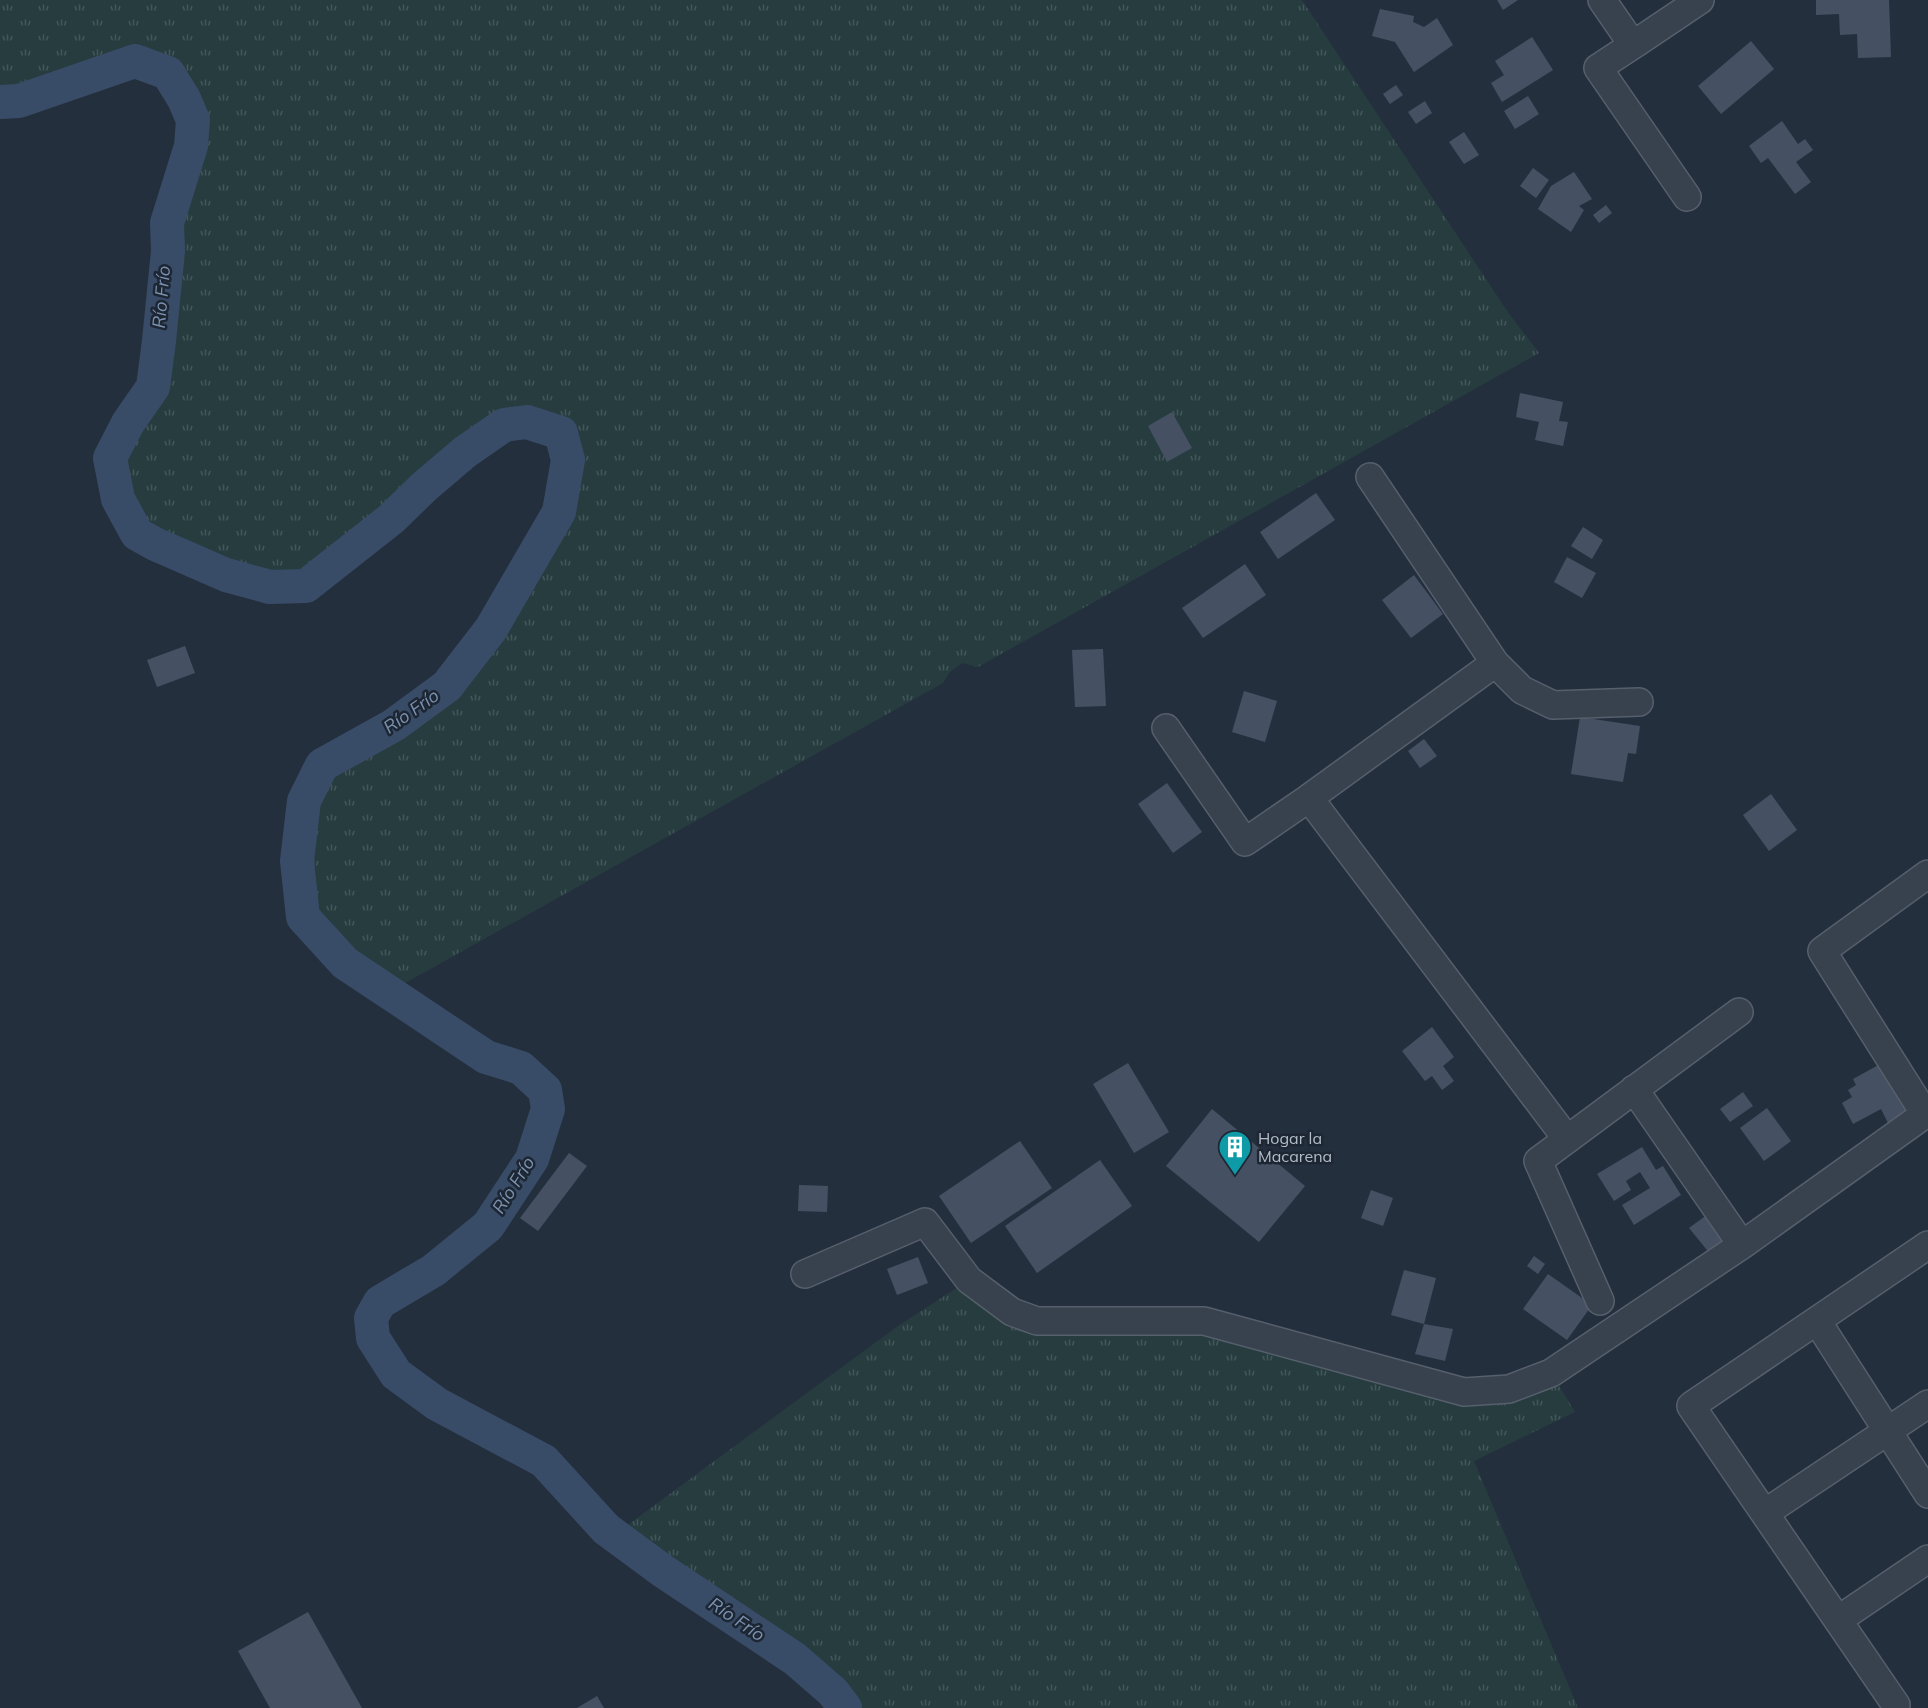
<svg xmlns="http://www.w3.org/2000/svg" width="1928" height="1708" viewBox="0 0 1928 1708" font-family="Mulish,sans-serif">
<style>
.grass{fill:url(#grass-tufts)}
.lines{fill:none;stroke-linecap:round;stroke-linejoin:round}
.river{stroke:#394c67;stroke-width:34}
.building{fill:#455162}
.minor-casing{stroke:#565f6c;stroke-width:30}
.minor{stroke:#38414e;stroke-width:27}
.labels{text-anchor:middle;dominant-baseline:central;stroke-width:5;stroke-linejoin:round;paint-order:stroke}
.poi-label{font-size:16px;fill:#b4bcc9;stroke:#1d2633;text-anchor:start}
.water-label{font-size:18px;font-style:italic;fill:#7c92b1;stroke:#1d2633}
</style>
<defs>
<pattern id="grass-tufts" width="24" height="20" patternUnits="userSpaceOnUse" patternTransform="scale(1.5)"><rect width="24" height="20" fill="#263c3f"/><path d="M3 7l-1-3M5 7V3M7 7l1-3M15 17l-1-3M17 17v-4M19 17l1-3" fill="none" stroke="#435659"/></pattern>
</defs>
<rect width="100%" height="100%" fill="#242f3e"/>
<path class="grass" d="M 0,0 L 1302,0 L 1507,311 L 1539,353 L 978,667 L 962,663 L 950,672 L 943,683 L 389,992 L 345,963 L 303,917 L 297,861 L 304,801 L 322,765 L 394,725 L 447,686 L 491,629 L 559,512 L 568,461 L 561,433 L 527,422 L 504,425 L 465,452 L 425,486 L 391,519 L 306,586 L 270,587 L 226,575 L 155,544 L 137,534 L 118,499 L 110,458 L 128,423 L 153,387 L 159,341 L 168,251 L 167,223 L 191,146 L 193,120 L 184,99 L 168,73 L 135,61 L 19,101 L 0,102 Z
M 969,1280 L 1012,1312 L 1204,1321 L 1464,1392 L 1551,1373 L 1575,1412 L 1474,1461 L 1578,1708 L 845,1708 C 817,1669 774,1645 735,1619 C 694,1592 654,1564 614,1535 L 898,1326 Z"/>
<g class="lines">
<path class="river" d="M 0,102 L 19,101 L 135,61 L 168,73 L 184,99 L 193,120 L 191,146 L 167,223 L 168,251 L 159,341 L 153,387 L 128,423 L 110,458 L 118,499 L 137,534 L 155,544 L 226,575 L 270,587 L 306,586 L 391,519 L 425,486 L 465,452 L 504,425 L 527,422 L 561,433 L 568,460 L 559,512 L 491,629 L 447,686 L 394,725 L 322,765 L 304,801 L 297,861 L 303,917 L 345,963 L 486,1057 L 521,1068 L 545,1090 L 548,1109 L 532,1159 L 488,1226 L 434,1270 L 380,1302 L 371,1318 L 373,1338 L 396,1374 L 437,1404 L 544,1461 L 606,1529 L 663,1571 L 795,1659 L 833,1692 L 845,1708"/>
</g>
<path class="building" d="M 1497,0 L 1518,0 L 1503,10 Z
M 1816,0 L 1889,0 L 1891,57 L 1858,58 L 1857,34 L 1840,35 L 1839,14 L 1816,15 Z
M 1380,9 L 1414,16 L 1413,22 L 1424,27 L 1437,18 L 1453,45 L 1414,72 L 1395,42 L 1372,36 Z
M 1532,37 L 1553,70 L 1502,102 L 1491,83 L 1504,75 L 1495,61 Z
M 1751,41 L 1774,69 L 1721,114 L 1698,86 Z
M 1396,85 L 1403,95 L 1390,104 L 1383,94 Z
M 1528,96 L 1539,114 L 1515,129 L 1504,111 Z
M 1425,101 L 1432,113 L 1416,124 L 1408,112 Z
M 1782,121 L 1798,144 L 1805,139 L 1813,150 L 1796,162 L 1811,182 L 1795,194 L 1768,158 L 1761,163 L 1749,146 Z
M 1464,132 L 1479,155 L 1464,164 L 1449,142 Z
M 1533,168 L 1549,180 L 1536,198 L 1520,186 Z
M 1574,172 L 1592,199 L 1579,206 L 1584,210 L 1571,232 L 1538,209 L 1551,186 Z
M 1606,205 L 1612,213 L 1599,223 L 1593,215 Z
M 1520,393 L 1563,402 L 1559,421 L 1568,422 L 1563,446 L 1535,440 L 1539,422 L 1516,417 Z
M 1172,412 L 1192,448 L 1167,462 L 1148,426 Z
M 1316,493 L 1335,520 L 1278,559 L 1260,532 Z
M 1583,527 L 1603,540 L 1592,559 L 1571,546 Z
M 1567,557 L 1596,573 L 1582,598 L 1554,582 Z
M 1245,564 L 1266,595 L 1203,638 L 1182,608 Z
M 1414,575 L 1443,614 L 1411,638 L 1382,600 Z
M 185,646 L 195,673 L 157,687 L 147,660 Z
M 1103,649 L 1106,706 L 1075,707 L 1072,650 Z
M 1244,691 L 1277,701 L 1265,742 L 1232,732 Z
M 1580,717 L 1640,726 L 1636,754 L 1628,753 L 1623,782 L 1571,774 Z
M 1424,739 L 1437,756 L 1420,768 L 1408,751 Z
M 1167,783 L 1202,832 L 1173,853 L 1138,804 Z
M 1771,794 L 1797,830 L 1769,851 L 1743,815 Z
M 1432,1027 L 1454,1057 L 1443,1066 L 1454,1081 L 1442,1090 L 1432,1076 L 1425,1081 L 1402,1051 Z
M 1128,1063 L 1169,1132 L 1134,1153 L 1093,1084 Z
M 1882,1063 L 1909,1111 L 1888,1123 L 1881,1109 L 1853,1124 L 1842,1103 L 1852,1097 L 1848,1090 L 1856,1085 L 1853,1079 Z
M 1743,1092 L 1753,1106 L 1730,1122 L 1720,1109 Z
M 1767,1108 L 1791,1141 L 1764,1161 L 1740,1128 Z
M 1212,1109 L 1305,1186 L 1259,1242 L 1166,1166 Z
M 1020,1141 L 1052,1188 L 971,1243 L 939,1196 Z
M 1642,1147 L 1656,1170 L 1663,1166 L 1681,1195 L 1634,1225 L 1622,1205 L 1650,1188 L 1640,1172 L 1626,1181 L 1631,1190 L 1614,1201 L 1597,1174 Z
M 569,1153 L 587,1166 L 538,1231 L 520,1218 Z
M 1100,1160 L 1132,1206 L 1037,1273 L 1005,1226 Z
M 799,1185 L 828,1186 L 827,1212 L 798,1211 Z
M 1371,1190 L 1393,1198 L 1383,1226 L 1361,1218 Z
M 1708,1214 L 1728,1244 L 1711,1255 L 1689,1228 Z
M 1534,1256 L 1545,1264 L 1538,1274 L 1527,1266 Z
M 918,1257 L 928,1283 L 897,1295 L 887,1269 Z
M 1404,1270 L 1436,1278 L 1424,1324 L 1453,1329 L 1445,1361 L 1415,1354 L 1424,1324 L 1391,1315 Z
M 1548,1274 L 1592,1305 L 1567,1340 L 1523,1309 Z
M 308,1612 L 362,1708 L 270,1708 L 238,1651 Z
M 597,1696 L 604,1708 L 577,1708 Z"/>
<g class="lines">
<g class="minor-casing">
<path id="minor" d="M 1602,0 L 1633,45 L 1700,0
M 1633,45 L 1598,68 L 1687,197
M 1370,477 L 1495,663 L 1522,690 L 1553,705 L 1639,702
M 1166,728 L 1245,842 L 1309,798 L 1495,663
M 1309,798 L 1567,1139
M 1634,1089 L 1742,1245
M 1925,1114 L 1822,951 L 1928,874
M 805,1274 L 925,1222 L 969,1280 L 1012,1312 L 1037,1321 L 1204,1321 L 1464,1392 L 1509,1389 L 1551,1373 L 1742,1245 L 1928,1112
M 1600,1301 L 1538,1161 L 1739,1012
M 1817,1321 L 1928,1494
M 1765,1513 L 1928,1404
M 1838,1620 L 1928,1559
M 1896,1705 L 1691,1406 L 1928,1245"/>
</g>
<use href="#minor" class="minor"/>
</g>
<defs>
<g id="building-pin" transform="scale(1.725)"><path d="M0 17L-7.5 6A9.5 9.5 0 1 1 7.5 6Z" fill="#0f9aa8" stroke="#1d2633"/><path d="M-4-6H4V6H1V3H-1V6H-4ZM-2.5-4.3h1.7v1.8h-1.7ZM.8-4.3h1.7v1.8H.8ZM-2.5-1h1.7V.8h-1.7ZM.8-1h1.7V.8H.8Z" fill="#fff"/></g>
</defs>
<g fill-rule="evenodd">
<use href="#building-pin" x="1235" y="1147"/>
</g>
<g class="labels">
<g class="poi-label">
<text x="1258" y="1138">Hogar la<tspan x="1258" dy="18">Macarena</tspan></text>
</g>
<g class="water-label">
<text transform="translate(161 297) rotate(-85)">Río Frío</text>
<text transform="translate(411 711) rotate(-35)">Río Frío</text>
<text transform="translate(513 1185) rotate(-58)">Río Frío</text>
<text transform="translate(737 1619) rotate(34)">Río Frío</text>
</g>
</g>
</svg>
